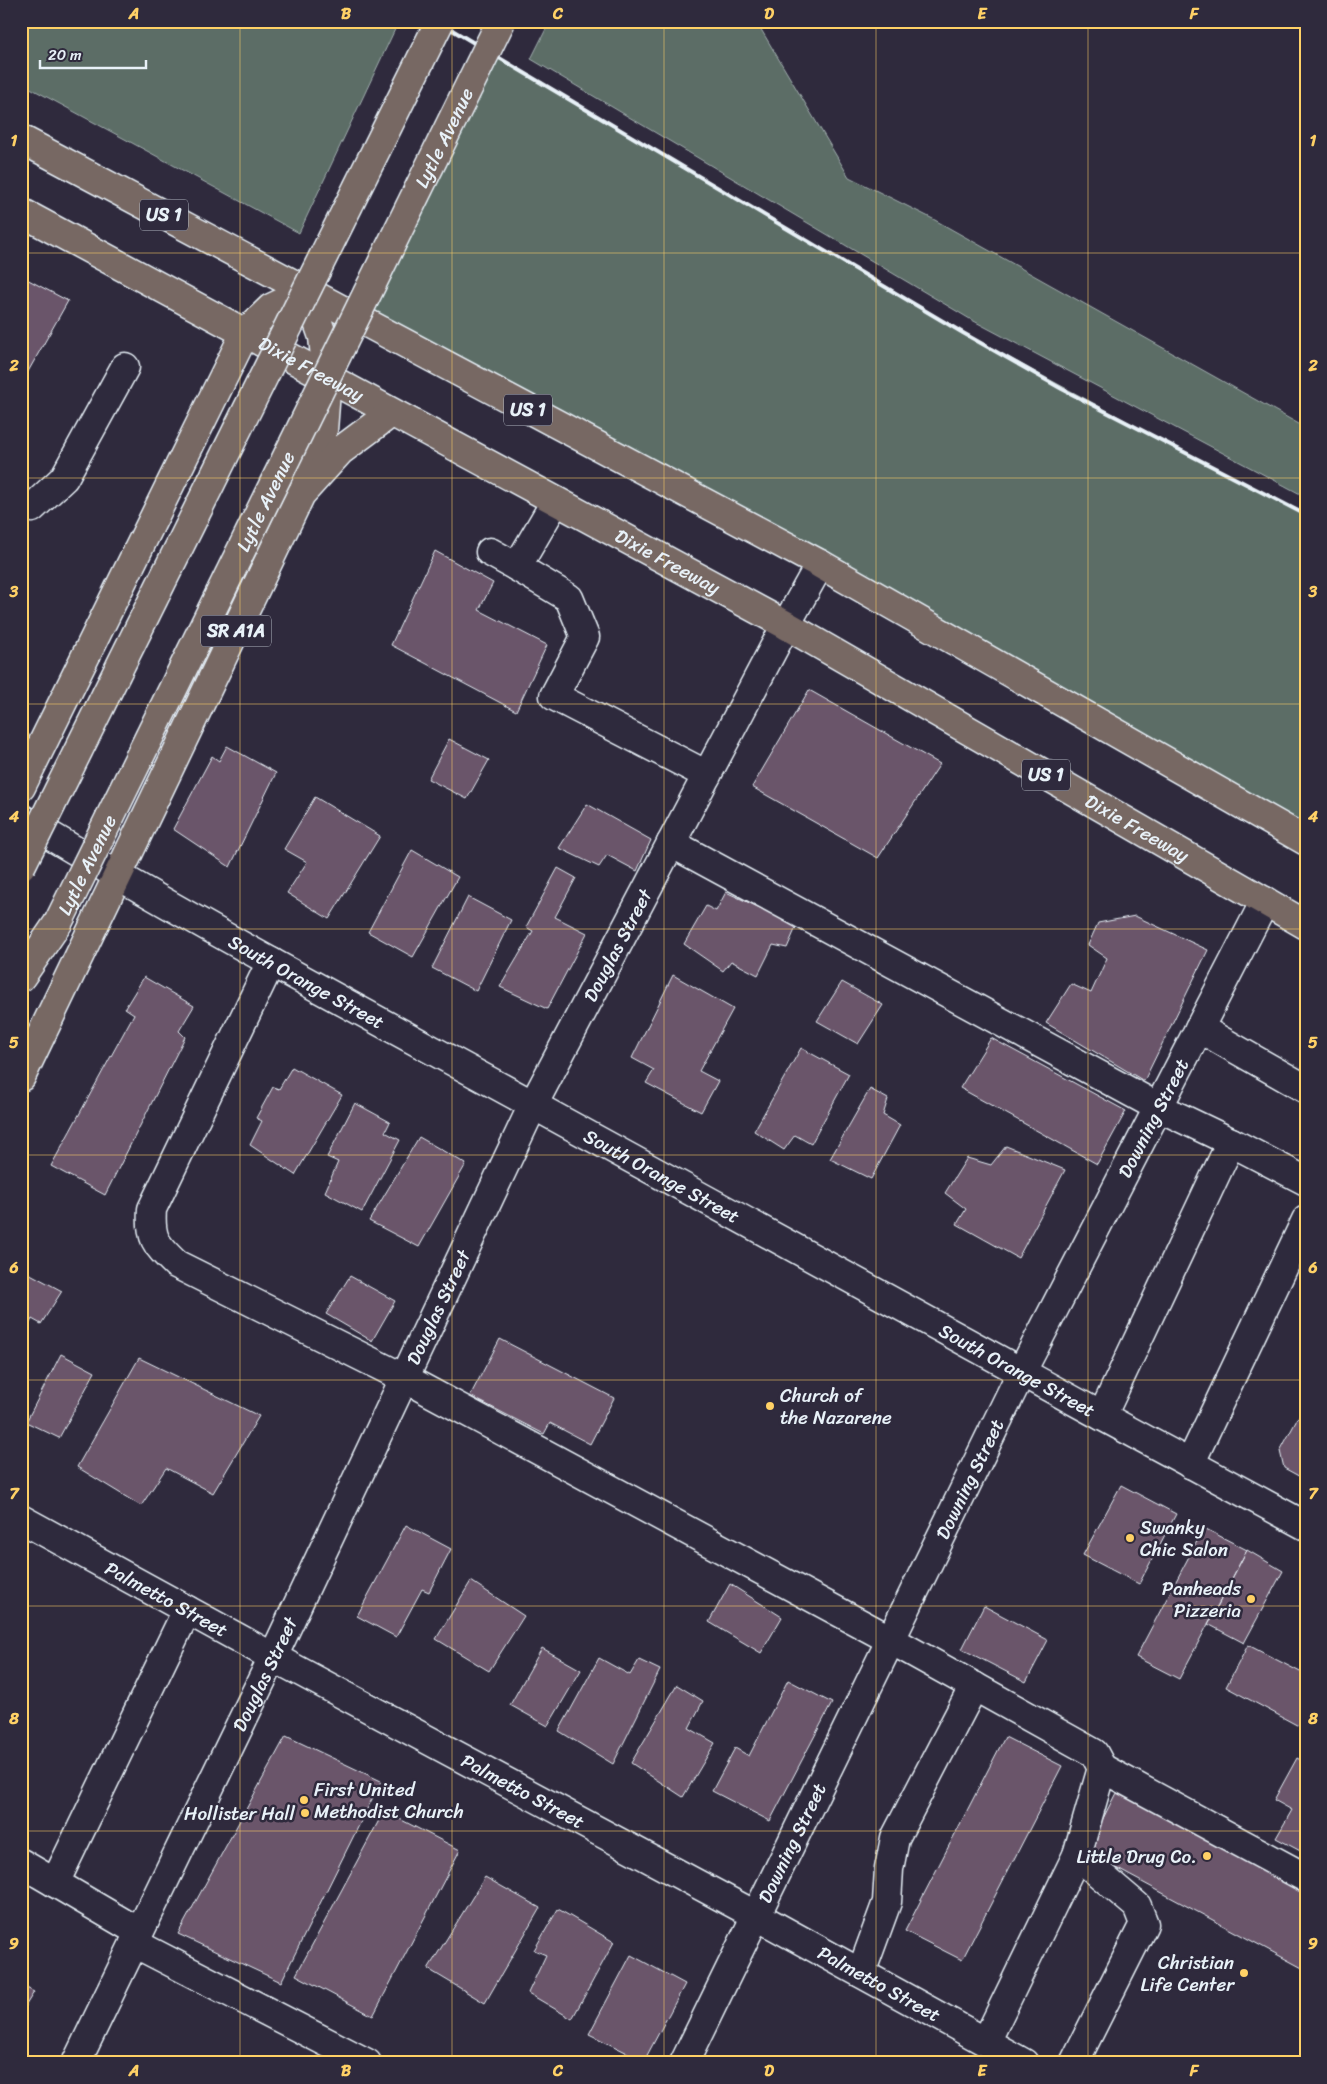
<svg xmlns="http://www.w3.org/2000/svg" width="1327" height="2084" viewBox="0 0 1327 2084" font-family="Sriracha,sans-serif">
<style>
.green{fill:#5b6d66;stroke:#a2afaf}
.building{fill:#6b556a;stroke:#e8f1f8}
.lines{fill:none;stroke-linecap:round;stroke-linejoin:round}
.minor-casing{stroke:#e8f1f8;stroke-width:31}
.major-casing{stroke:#e8f1f8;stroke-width:31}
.minor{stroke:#2f2a3d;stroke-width:28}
.major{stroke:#776864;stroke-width:28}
.rail{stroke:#e8f1f8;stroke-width:4}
.major-bridge-casing{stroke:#e8f1f8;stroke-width:31;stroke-linecap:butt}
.major-bridge{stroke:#776864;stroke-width:28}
.grid{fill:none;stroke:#ffd166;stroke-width:1;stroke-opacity:0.55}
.poi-dot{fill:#ffd166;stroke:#2f2a3d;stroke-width:2}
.labels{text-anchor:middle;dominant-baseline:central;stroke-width:5;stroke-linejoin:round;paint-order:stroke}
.shield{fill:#2f2a3d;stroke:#b0b5c0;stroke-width:1}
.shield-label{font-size:18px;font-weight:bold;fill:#e8f1f8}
.street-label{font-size:19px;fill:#e8f1f8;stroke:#2f2a3d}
.poi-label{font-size:19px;fill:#e8f1f8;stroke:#2f2a3d;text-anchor:end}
.neatline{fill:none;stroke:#ffd166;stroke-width:2}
.grid-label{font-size:16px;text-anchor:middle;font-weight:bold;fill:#ffd166}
</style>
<rect width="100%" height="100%" fill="#2f2a3d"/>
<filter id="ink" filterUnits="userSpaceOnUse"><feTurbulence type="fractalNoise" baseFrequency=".02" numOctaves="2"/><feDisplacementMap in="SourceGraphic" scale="10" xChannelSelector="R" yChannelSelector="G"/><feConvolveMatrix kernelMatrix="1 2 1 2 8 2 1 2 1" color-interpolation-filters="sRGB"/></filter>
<g filter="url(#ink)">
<path class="green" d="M 21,21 L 390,21 L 397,25 L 299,233 L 21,83 Z
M 550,21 L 756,21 L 849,177 L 933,219 L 1306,428 L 1306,497 L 970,319 L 531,59 Z
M 486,51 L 963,333 L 1238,481 L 1306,515 L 1306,841 L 363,321 Z"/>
<path class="building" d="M 21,276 L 68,301 L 21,384 Z
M 435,551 L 493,583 L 479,610 L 547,645 L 516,711 L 391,645 Z
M 809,690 L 940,764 L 878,858 L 752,787 Z
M 449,739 L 489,760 L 467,799 L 428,779 Z
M 227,746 L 276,773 L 230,867 L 173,829 L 212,756 L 219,761 Z
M 315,797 L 380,836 L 329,919 L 287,893 L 307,862 L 284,849 Z
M 587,804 L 651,840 L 637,871 L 607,855 L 599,867 L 559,848 Z
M 412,850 L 458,877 L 413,957 L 368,932 Z
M 558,868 L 576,878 L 555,917 L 587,933 L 547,1009 L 500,987 L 533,931 L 526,927 Z
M 726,892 L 797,925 L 787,948 L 773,945 L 758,975 L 731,961 L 723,971 L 684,944 L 706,906 L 716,911 Z
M 468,897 L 511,920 L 476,991 L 432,968 Z
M 1135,916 L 1208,950 L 1144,1081 L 1046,1023 L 1071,984 L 1091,993 L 1107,958 L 1088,945 L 1098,923 Z
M 673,975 L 733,1009 L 699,1071 L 718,1081 L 701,1112 L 646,1083 L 654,1070 L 632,1058 Z
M 144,977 L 194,1006 L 179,1031 L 185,1037 L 105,1195 L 51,1166 L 134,1014 L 125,1008 Z
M 842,982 L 883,1005 L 858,1044 L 817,1021 Z
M 991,1038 L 1126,1111 L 1097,1164 L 960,1088 Z
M 801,1048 L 849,1074 L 811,1144 L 795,1135 L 784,1150 L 754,1131 Z
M 292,1067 L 342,1095 L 295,1175 L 250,1145 L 262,1121 L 256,1118 L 273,1087 L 279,1089 Z
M 870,1089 L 888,1099 L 883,1115 L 900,1125 L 871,1179 L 830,1159 Z
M 355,1103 L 390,1122 L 385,1132 L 400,1140 L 362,1212 L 325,1192 L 338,1162 L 327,1157 Z
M 419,1137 L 466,1164 L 419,1247 L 369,1221 Z
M 1006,1146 L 1065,1170 L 1018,1258 L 957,1224 L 966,1209 L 945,1193 L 967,1158 L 991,1165 Z
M 21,1269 L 62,1291 L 41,1324 L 32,1319 L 21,1340 Z
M 350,1276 L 395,1301 L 372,1341 L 326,1314 Z
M 500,1339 L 614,1398 L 590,1444 L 550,1423 L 544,1434 L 470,1396 Z
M 61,1354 L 95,1372 L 59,1438 L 26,1422 Z
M 139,1358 L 259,1416 L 213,1493 L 166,1468 L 141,1506 L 77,1467 Z
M 1306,1403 L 1306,1480 L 1284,1468 L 1280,1451 Z
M 1121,1485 L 1176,1514 L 1139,1584 L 1083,1555 Z
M 406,1525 L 451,1549 L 429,1592 L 422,1589 L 396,1637 L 357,1616 Z
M 1204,1528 L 1247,1550 L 1179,1679 L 1136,1657 Z
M 1247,1550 L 1283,1571 L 1244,1643 L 1208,1624 Z
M 471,1581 L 524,1616 L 489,1671 L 436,1639 Z
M 730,1584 L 782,1617 L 761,1653 L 709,1622 Z
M 984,1606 L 1048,1640 L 1026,1682 L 962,1649 Z
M 1248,1645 L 1306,1675 L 1306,1730 L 1226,1687 Z
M 542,1648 L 581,1670 L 548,1726 L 510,1705 Z
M 599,1658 L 630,1675 L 639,1660 L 660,1670 L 613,1764 L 559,1731 Z
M 788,1680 L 832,1703 L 770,1821 L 712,1791 L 735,1748 L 749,1756 Z
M 677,1685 L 703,1701 L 689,1728 L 715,1743 L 683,1797 L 631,1763 Z
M 286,1736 L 381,1781 L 281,1982 L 178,1934 Z
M 1005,1737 L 1062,1766 L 962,1960 L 905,1931 Z
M 1297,1758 L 1306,1763 L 1306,1854 L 1276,1838 L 1292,1810 L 1274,1800 Z
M 1120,1785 L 1306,1887 L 1306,1970 L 1086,1852 Z
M 384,1811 L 460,1850 L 373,2016 L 296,1975 Z
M 485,1877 L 540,1908 L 485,2003 L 428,1969 Z
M 558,1909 L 614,1942 L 572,2019 L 528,1993 L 546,1955 L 534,1950 Z
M 631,1955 L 685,1984 L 644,2061 L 589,2034 Z
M 21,1985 L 34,1992 L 21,2013 Z"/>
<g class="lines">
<g class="minor-casing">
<g id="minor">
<path d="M 555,502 L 517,567 L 569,598 L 585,637 L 554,696 L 707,775"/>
<path d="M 21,503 L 32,508 L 64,478 L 125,367"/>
<path d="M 490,552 L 517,567"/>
<path id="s1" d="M 21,818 C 189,920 363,1012 535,1106 C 792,1247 1048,1388 1306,1526"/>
<path d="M 671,843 L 1158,1107 L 1231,1142 L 1102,1416"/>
<path d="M 271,962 L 152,1209 C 150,1238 155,1244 176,1264 L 404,1378 L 891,1640 L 1094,1753 L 1102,1768 L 1077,1855 L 1137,1906 L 1144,1924 L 1074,2063"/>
<path d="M 1199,1028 L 1306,1089"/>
<path d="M 1231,1142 L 1306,1181"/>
<path d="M 1190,1464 L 1306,1220"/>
<path id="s2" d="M 21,1519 L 273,1657 L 757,1916 L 1024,2063"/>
<path d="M 1102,1768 L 1306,1878"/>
<path d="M 21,1863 L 139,1932"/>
<path d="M 55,1883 L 187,1610"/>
<path d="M 134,1943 L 367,2063"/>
<path d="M 861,1973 L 887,1902 L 889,1869 L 895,1838 L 974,1686"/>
<path d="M 986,2042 L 1077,1855"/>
<path id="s3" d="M 76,2063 L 273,1657 L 533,1105 L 786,625 L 820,564"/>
<path id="s4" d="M 684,2063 L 1021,1373 L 1265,901"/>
</g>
</g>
<g class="major-casing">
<g id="major">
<path d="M 21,139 L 820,564 L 1306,841"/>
<path id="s5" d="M 21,212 L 786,625 L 1306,925"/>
<path d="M 305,484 L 323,430 L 327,378 L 323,337 L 307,291"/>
<path d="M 21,787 L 245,333 L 271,308 L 307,291"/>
<path d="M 21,977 L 58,923"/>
<path d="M 21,1077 L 301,494 L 340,451 L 391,413"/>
</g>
</g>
<use href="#minor" class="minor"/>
<use href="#major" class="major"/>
<path class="rail" d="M 437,21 L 963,333 L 1062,389 L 1306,515"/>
<g class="major-bridge-casing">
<g id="major-bridge">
<path d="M 21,866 L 440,21"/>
<path id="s6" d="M 58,923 L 501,21"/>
</g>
</g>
<use href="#major-bridge" class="major-bridge"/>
</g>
</g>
<path class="grid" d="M 240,21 L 240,2063M 452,21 L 452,2063M 664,21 L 664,2063M 876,21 L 876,2063M 1088,21 L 1088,2063M 21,253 L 1306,253M 21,478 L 1306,478M 21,704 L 1306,704M 21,929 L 1306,929M 21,1155 L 1306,1155M 21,1380 L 1306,1380M 21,1606 L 1306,1606M 21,1831 L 1306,1831"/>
<g class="poi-dot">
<circle cx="770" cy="1406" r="5"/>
<circle cx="1130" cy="1538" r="5"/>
<circle cx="1251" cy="1599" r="5"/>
<circle cx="304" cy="1800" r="5"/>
<circle cx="305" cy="1813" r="5"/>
<circle cx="1207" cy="1856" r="5"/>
<circle cx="1244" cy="1973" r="5"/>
</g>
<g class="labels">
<g class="shield">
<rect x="140" y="199.5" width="48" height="31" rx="4"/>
<rect x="504" y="394.5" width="48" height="31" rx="4"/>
<rect x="201" y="615.5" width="70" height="31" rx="4"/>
<rect x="1022" y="759.5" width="48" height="31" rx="4"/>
</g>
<g class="shield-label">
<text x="164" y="215">US 1</text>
<text x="528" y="410">US 1</text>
<text x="236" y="631">SR A1A</text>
<text x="1046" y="775">US 1</text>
</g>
<g class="street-label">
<text stroke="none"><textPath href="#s6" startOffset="875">Lytle Avenue</textPath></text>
<text stroke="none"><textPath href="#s5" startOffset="330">Dixie Freeway</textPath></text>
<text stroke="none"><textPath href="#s6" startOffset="470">Lytle Avenue</textPath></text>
<text stroke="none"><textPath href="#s5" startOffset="735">Dixie Freeway</textPath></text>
<text stroke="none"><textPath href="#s5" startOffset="1275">Dixie Freeway</textPath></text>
<text stroke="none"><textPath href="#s6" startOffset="65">Lytle Avenue</textPath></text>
<text stroke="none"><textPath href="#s3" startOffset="1242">Douglas Street</textPath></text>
<text stroke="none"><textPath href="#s1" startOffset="329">South Orange Street</textPath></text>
<text stroke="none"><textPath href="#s4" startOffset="1055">Downing Street</textPath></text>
<text stroke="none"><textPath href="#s1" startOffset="734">South Orange Street</textPath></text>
<text stroke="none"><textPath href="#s3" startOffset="838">Douglas Street</textPath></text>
<text stroke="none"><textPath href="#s1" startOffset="1139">South Orange Street</textPath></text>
<text stroke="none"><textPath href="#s4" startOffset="650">Downing Street</textPath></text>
<text stroke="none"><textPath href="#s2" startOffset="166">Palmetto Street</textPath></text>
<text stroke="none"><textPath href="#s3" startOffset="432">Douglas Street</textPath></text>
<text stroke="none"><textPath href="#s2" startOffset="571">Palmetto Street</textPath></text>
<text stroke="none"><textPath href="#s4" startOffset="245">Downing Street</textPath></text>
<text stroke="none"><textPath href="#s2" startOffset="976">Palmetto Street</textPath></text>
</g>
<g class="poi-label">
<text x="780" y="1395" text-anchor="start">Church of<tspan x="780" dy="22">the Nazarene</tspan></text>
<text x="1140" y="1527" text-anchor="start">Swanky<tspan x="1140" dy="22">Chic Salon</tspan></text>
<text x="1241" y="1588">Panheads<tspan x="1241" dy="22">Pizzeria</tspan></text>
<text x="314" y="1789" text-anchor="start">First United<tspan x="314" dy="22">Methodist Church</tspan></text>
<text x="295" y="1813">Hollister Hall</text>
<text x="1197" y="1856">Little Drug Co.</text>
<text x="1234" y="1962">Christian<tspan x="1234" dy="22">Life Center</tspan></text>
</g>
</g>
<rect width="1327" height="2084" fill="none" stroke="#2f2a3d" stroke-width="55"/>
<path d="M40 60v8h106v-8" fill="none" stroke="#e8f1f8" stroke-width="2.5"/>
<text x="48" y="60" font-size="15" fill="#e8f1f8" stroke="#2f2a3d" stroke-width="4" paint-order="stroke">20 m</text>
<rect x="28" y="28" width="1272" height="2028" class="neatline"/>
<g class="grid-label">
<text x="134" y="19">A</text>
<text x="346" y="19">B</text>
<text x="558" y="19">C</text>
<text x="769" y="19">D</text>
<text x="982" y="19">E</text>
<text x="1194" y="19">F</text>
<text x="14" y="146">1</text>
<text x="1313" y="146">1</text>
<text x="14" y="371">2</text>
<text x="1313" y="371">2</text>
<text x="14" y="597">3</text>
<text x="1313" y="597">3</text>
<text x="14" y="822">4</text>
<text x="1313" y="822">4</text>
<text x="14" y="1048">5</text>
<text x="1313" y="1048">5</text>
<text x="14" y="1273">6</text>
<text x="1313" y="1273">6</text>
<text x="14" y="1499">7</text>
<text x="1313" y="1499">7</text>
<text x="14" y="1724">8</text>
<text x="1313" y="1724">8</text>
<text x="14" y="1949">9</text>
<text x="1313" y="1949">9</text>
<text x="134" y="2076">A</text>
<text x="346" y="2076">B</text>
<text x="558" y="2076">C</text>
<text x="769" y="2076">D</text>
<text x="982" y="2076">E</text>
<text x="1194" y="2076">F</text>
</g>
</svg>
